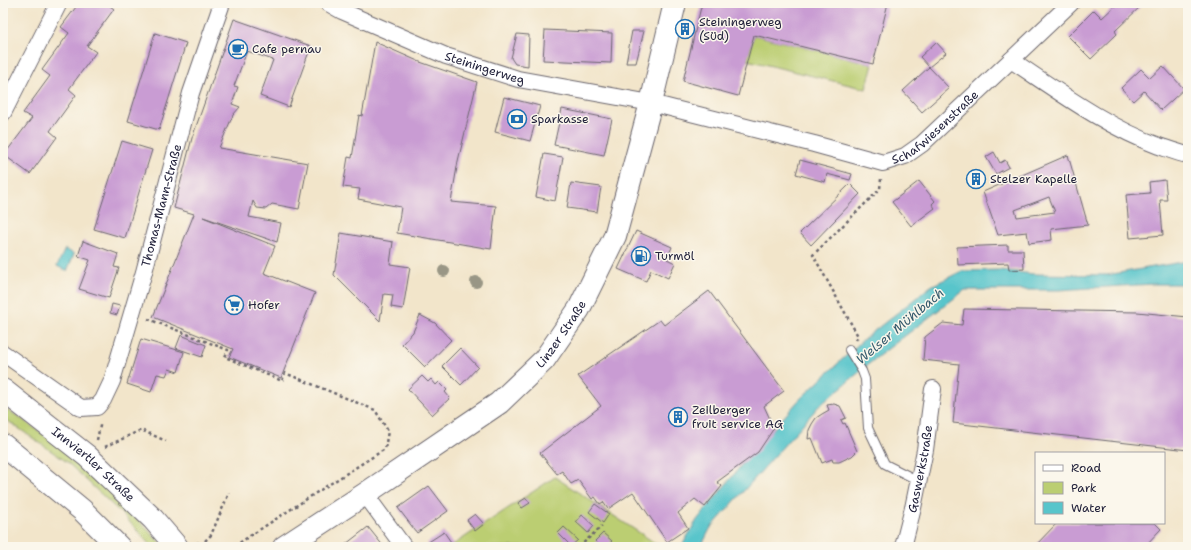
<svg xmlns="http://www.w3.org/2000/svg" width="1191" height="550" viewBox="0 0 1191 550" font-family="'Shantell Sans',sans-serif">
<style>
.green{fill:#bbce72;stroke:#6e7856}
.water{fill:#58c5cb;stroke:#3d7483}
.building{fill:#c99cd3;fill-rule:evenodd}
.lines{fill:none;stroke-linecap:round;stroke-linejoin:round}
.service-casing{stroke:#6b666d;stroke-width:10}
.minor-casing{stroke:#6b666d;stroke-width:18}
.primary-casing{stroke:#6b666d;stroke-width:24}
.path{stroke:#6b666d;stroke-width:2.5;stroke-dasharray:3 3;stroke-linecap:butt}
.service{stroke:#fff;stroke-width:8}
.minor{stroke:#fff;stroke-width:16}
.primary{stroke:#fff;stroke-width:22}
.tree{fill:#999685}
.labels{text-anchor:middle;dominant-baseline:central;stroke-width:3;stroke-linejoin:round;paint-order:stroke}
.poi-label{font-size:12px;fill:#22223b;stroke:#fbf7ec;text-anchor:start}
.street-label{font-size:12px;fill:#22223b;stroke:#fbf7ec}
.water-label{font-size:13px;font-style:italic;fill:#355b6d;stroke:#fbf7ec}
</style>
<rect width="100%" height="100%" fill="#fbf7ec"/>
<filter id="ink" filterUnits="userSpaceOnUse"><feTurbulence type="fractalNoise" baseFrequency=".025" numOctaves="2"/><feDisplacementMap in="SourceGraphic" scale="8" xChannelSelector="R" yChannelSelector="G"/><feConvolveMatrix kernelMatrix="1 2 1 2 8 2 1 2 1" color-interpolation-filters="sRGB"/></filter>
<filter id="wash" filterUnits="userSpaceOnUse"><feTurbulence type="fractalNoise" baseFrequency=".012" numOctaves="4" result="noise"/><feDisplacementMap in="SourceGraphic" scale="16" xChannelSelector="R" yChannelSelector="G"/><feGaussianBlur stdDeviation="0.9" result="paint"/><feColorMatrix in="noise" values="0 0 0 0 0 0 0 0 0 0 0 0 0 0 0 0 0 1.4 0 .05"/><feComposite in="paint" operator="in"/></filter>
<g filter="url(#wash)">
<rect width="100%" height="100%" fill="#f2e5ca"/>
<path class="green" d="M 754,35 L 873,64 L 866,89 L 747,60 Z
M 3,408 L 16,415 L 66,450 L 113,493 L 164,547 L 153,547 L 120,512 L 67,462 L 11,423 L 3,418 Z
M 555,477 L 661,547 L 450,547 Z"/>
<path class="water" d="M 65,249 L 74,254 L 67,271 L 57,266 Z
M 1188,261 L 1188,284 L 1153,284 L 1059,290 L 965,290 L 876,358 L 818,407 L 710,529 L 701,547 L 681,547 L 697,520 L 744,462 L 799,400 L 864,339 L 931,286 L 962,271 L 999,270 L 1033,274 L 1107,275 Z"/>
<g id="blocks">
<path class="building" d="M 79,3 L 106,3 L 114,9 L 87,46 L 96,52 L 69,89 L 76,95 L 50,131 L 57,137 L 30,174 L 4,155 L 32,118 L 23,113 L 50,76 L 42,70 L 69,33 L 61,27 Z
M 702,3 L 888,3 L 873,64 L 754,35 L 738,96 L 683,81 Z
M 1118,3 L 1144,3 L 1115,31 L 1117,34 L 1091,59 L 1068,36 L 1094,10 L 1102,18 Z
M 234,19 L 311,46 L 289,107 L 260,96 L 273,60 L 247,51 L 234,86 L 238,87 L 232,104 L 240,107 L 233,115 L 219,148 L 308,163 L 299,209 L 272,204 L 266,209 L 257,208 L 253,201 L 249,217 L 281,223 L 277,242 L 203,217 L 275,246 L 264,273 L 315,293 L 281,378 L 229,357 L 233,349 L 153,317 L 194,214 L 174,208 L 192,138 Z
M 685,22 L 689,23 L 685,36 L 681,35 Z
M 545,30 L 612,33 L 611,63 L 543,60 Z
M 632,31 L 644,31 L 636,63 L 626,63 Z
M 155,33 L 186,43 L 159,130 L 128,121 Z
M 517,34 L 529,35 L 528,66 L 515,64 L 511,58 Z
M 375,42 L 420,62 L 477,82 L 458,161 L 451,202 L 496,206 L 491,249 L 397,233 L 401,207 L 358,199 L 360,189 L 343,187 L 348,157 L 352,158 L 359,115 L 362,116 Z
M 936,42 L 946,53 L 929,67 L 920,57 Z
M 1163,66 L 1184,89 L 1161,110 L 1144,91 L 1133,101 L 1121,88 L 1141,69 L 1150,78 Z
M 929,67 L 949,88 L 922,112 L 903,91 Z
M 504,97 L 540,106 L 530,141 L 495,132 Z
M 562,109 L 612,119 L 604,155 L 554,145 Z
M 122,141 L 152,150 L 125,238 L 94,229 Z
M 994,152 L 1000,163 L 1005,160 L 1009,167 L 996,174 L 986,157 Z
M 544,154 L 563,157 L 555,201 L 536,197 Z
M 1068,155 L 1088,225 L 1051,229 L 1052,240 L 1029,243 L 1027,232 L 998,235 L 983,192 ZM 1049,197 L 1055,212 L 1017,217 L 1015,210 Z
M 800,160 L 852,174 L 850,180 L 827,174 L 825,182 L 796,174 Z
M 973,174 L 979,175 L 980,183 L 974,183 Z
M 1165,180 L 1167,200 L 1160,200 L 1163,235 L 1130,238 L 1126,195 L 1150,193 L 1149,182 Z
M 919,181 L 935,201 L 932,204 L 935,208 L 911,226 L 892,202 Z
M 571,183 L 601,187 L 597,212 L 567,208 Z
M 850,184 L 860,194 L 811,245 L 800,233 Z
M 636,231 L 672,247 L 667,259 L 675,263 L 668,278 L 651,270 L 646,281 L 618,269 Z
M 341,233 L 393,242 L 390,264 L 410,267 L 403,309 L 391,307 L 393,295 L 384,294 L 380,321 L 334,275 Z
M 83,241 L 118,254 L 114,267 L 119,268 L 109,298 L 79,289 L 90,260 L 78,256 Z
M 1008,245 L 1008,250 L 1023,250 L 1024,269 L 1009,270 L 1008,263 L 958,265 L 957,247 Z
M 709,291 L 784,391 L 764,406 L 774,428 L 758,452 L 717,482 L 722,486 L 705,507 L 695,499 L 678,513 L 688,528 L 667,542 L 633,492 L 608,509 L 603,502 L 600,504 L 595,497 L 592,499 L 578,480 L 571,484 L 562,471 L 557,474 L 540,453 L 601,406 L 578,376 L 660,320 L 664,325 Z
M 112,304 L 120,306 L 117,315 L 110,313 Z
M 964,309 L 1137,312 L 1188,317 L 1188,450 L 953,423 L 959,364 L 923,360 L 925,337 L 943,323 L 962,325 Z
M 420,315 L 435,323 L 451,340 L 425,367 L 402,344 L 413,332 Z
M 181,335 L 206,345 L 202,357 L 176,348 Z
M 141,339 L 184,352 L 178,372 L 169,369 L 166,376 L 157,374 L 151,392 L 127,384 Z
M 460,348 L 478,367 L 461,385 L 442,366 Z
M 422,376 L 428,382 L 431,379 L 436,385 L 439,382 L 447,390 L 445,392 L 450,398 L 432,415 L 408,389 Z
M 834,404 L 840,406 L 846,418 L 841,420 L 843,424 L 845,423 L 857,451 L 852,456 L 839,462 L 833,462 L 832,459 L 822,463 L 812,438 L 808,439 L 809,430 L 812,424 L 816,418 L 822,414 L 829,410 L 827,405 Z
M 429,486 L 448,511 L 417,533 L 398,508 Z
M 526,498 L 530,503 L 522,508 L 518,503 Z
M 595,504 L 609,514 L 603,523 L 589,512 Z
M 475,514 L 484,524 L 475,531 L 467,520 Z
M 582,515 L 594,526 L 588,533 L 576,522 Z
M 1057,523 L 1155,523 L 1161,529 L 1144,547 L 1034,547 Z
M 368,527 L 384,547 L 348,547 L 346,544 Z
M 564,527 L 578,540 L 571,546 L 558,533 Z
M 444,532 L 453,545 L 450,547 L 430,547 L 427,543 Z
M 603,533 L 612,541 L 606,547 L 601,547 L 595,541 Z"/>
</g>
</g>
<g filter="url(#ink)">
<use href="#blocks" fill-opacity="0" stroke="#6b666d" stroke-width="1"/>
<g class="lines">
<g class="service-casing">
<path id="service" d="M 849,350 L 862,371 L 865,379 L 868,428 L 885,464 L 919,481"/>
</g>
<g class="minor-casing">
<g id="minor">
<path id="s1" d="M 328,3 L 342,11 L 446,56 L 518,79 L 651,103 L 814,144 L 883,163 L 905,156 L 922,144 L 1011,60 C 1058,91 1105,126 1159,146 C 1168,149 1178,153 1188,155"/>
<path d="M 1011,60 L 1071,3"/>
<path d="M 3,113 L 59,3"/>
<path id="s2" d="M 3,353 L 81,408 L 97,407 L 103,400 L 112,381 L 144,272 L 191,93 L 222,3"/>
<path d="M 365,494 L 404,547"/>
<path id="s3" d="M 903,547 L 913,508 L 925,450 L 933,389"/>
</g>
</g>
<g class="primary-casing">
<g id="primary">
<path id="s4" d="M 3,390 L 87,456 L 153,519 L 177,547"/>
<path d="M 3,445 L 82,510 L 119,547"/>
<path id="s5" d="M 284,547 L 365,494 L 499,403 L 544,360 L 579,309 L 615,236 L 651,103 L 675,3"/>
</g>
</g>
<path class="path" d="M 148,319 L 228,350 L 225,357 L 282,381 L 285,373 L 375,410 L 388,431 L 385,449 L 322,489 L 233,547
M 856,340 L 858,336 L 813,255 L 880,189 L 881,179
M 97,440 L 100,426 L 100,423
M 105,447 L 141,430 L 166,441
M 197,542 L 200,546 L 211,535 L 229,493
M 579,547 L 602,526"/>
<use href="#service" class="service"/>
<use href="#minor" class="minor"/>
<use href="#primary" class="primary"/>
</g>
<g class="tree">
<circle cx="444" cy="271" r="6"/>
<circle cx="476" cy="282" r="6"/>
</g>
</g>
<defs>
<g id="building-ring" transform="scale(1)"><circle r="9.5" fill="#fbf7ec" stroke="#1f6fb2" stroke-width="1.5"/><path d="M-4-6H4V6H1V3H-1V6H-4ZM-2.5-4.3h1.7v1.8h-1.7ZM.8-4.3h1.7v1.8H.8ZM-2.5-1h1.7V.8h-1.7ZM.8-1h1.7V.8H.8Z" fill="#1f6fb2"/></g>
<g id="cafe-ring" transform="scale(1)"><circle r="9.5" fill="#fbf7ec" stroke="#1f6fb2" stroke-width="1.5"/><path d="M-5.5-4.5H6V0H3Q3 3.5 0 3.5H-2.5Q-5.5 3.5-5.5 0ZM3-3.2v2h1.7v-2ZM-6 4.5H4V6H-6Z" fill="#1f6fb2"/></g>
<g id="bank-ring" transform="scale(1)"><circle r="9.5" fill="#fbf7ec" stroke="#1f6fb2" stroke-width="1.5"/><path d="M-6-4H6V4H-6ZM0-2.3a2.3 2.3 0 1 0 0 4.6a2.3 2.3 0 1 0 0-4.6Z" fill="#1f6fb2"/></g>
<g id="fuel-ring" transform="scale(1)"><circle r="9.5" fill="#fbf7ec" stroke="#1f6fb2" stroke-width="1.5"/><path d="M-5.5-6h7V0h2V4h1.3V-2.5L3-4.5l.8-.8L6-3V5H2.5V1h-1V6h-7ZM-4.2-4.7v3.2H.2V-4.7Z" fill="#1f6fb2"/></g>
<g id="supermarket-ring" transform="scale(1)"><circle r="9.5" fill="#fbf7ec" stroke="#1f6fb2" stroke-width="1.5"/><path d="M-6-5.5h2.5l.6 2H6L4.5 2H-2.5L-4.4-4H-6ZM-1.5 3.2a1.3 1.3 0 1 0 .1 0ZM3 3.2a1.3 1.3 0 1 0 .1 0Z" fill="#1f6fb2"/></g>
</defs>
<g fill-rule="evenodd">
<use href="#building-ring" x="685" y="29"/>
<use href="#cafe-ring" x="238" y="49"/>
<use href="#bank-ring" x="517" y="119"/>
<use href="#building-ring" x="976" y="179"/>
<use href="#fuel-ring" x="641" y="256"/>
<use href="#supermarket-ring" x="234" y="305"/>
<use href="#building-ring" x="678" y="417"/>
</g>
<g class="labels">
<g class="poi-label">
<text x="699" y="22">Steiningerweg<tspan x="699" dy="14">(Süd)</tspan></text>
<text x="252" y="49">Cafe pernau</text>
<text x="531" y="119">Sparkasse</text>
<text x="990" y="179">Stelzer Kapelle</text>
<text x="655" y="256">Turmöl</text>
<text x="248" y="305">Hofer</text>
<text x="692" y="410">Zeilberger<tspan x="692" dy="14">fruit service AG</tspan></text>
</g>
<g class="street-label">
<text stroke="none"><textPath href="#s1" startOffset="170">Steiningerweg</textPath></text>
<text stroke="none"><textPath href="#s1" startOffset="644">Schafwiesenstraße</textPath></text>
<text stroke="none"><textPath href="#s2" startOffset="324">Thomas-Mann-Straße</textPath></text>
<text stroke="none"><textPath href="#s5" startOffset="352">Linzer Straße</textPath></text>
<text stroke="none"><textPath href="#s4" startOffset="117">Innviertler Straße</textPath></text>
<text stroke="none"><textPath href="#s3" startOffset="80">Gaswerkstraße</textPath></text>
</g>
<g class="water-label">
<text transform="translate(900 326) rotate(-40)">Welser Mühlbach</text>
</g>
</g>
<rect width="1191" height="550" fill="none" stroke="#fbf7ec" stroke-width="16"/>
<rect x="1035" y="452" width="130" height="72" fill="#fbf7ec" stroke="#a4a2a5"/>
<rect x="1043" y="465" width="20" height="6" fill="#ffffff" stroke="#a4a2a5"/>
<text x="1071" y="472" font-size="12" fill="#22223b">Road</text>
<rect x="1043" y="482" width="20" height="12" fill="#bbce72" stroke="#a4a2a5"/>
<text x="1071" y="492" font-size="12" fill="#22223b">Park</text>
<rect x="1043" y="502" width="20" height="12" fill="#58c5cb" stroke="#a4a2a5"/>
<text x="1071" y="512" font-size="12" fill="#22223b">Water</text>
</svg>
